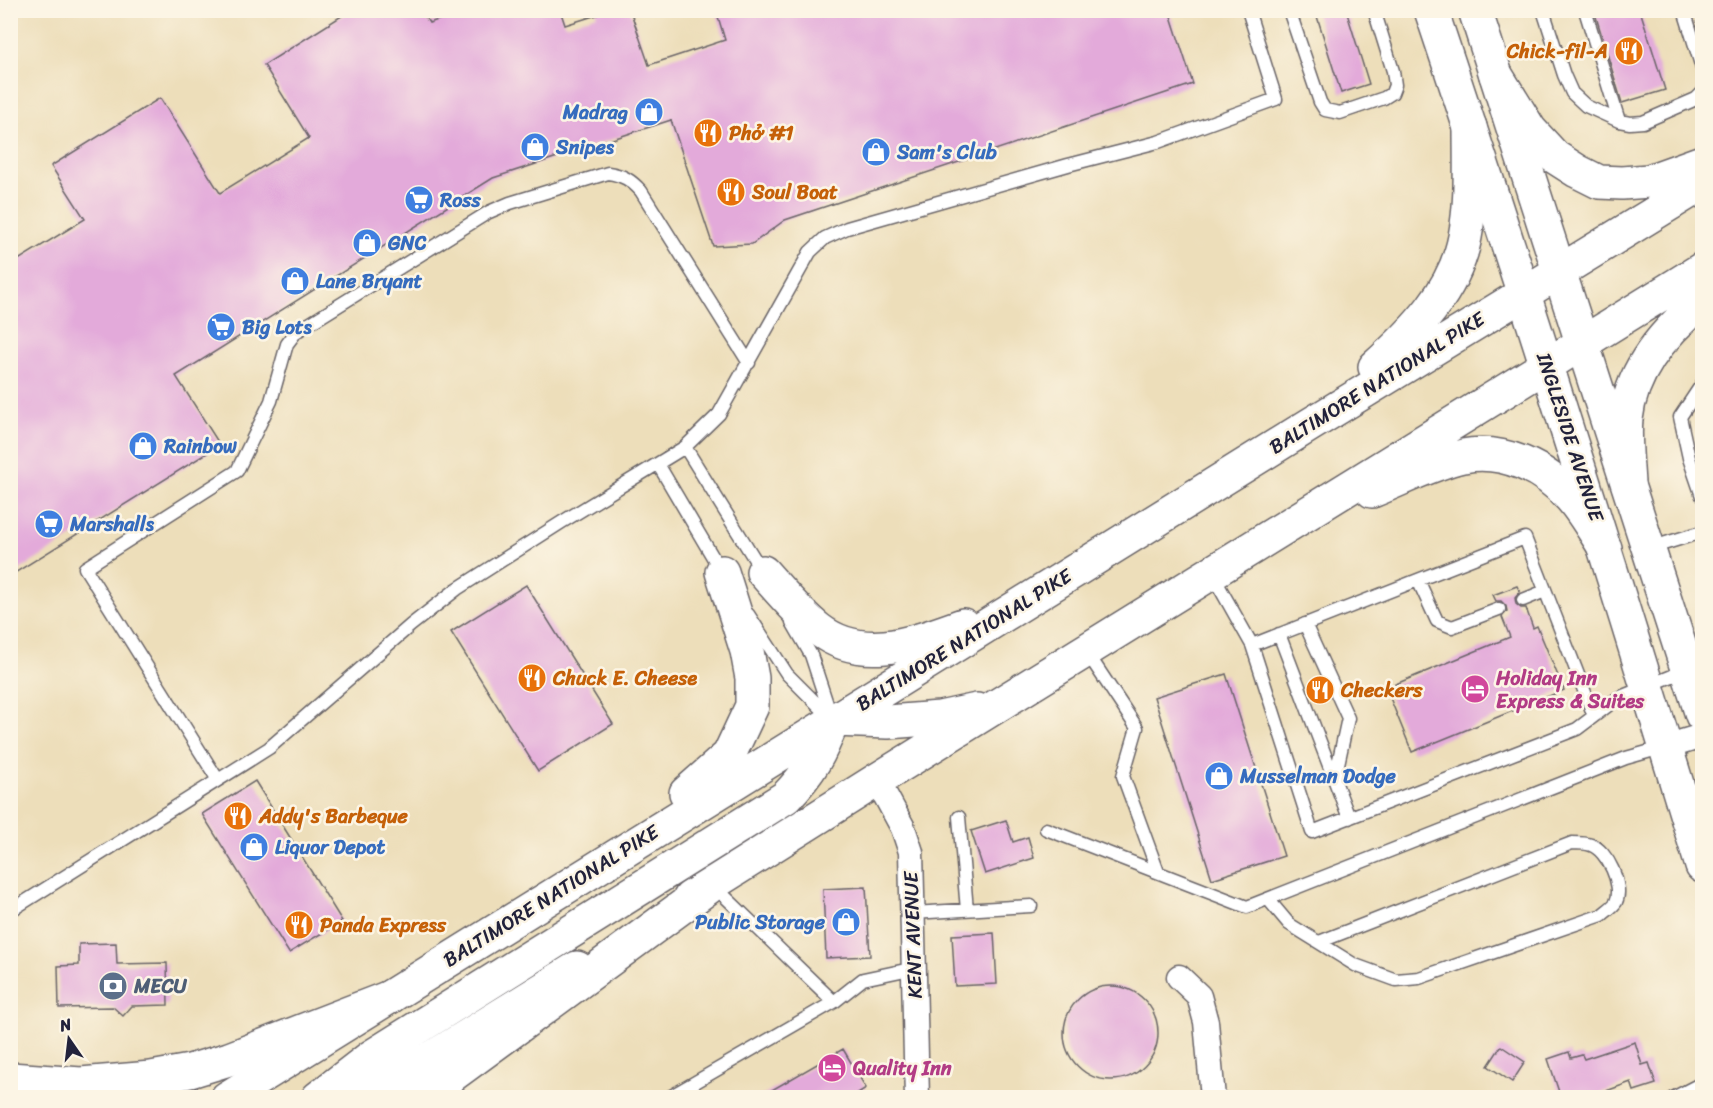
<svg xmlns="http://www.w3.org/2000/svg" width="1713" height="1108" viewBox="0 0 1713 1108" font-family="Sriracha,sans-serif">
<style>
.building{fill:#e3aada}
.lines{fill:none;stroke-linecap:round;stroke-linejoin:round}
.lane-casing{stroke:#696467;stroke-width:15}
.street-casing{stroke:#696467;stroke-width:27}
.secondary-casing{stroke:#696467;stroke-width:36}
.primary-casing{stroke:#696467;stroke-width:36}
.highway-casing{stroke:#696467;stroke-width:36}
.lane{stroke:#fff;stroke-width:12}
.street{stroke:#fff;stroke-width:24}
.secondary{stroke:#fff;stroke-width:33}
.primary{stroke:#fff;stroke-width:33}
.highway{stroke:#fff;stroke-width:33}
.labels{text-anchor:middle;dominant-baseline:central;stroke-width:5;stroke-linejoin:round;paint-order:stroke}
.food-label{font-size:20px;font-weight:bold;fill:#c56008;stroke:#fcf5e5;text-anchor:start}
.shop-label{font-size:20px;font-weight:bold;fill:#366cbe;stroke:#fcf5e5;text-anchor:start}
.street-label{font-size:20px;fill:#22223b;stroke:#fcf5e5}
.hotel-label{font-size:20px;font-weight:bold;fill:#b23c85;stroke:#fcf5e5;text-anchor:start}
.service-label{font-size:20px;font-weight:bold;fill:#4e5e75;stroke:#fcf5e5;text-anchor:start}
</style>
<rect width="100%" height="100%" fill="#fcf5e5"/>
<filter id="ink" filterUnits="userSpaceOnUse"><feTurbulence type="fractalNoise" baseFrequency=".0167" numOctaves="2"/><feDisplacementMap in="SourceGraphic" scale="12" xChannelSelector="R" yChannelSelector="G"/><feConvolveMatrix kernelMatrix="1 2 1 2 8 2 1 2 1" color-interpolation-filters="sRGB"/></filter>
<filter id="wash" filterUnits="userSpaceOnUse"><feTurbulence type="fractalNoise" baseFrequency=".008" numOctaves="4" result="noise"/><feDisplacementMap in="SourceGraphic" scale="24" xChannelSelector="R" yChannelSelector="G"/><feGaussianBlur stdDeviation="1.35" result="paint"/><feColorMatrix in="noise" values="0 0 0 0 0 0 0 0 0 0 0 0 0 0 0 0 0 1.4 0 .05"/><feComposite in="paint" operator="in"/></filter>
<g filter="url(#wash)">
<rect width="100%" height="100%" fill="#eddeba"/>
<g id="blocks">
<path class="building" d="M 351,10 L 421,10 L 429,23 L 468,10 L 560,10 L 565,25 L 597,15 L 596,10 L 630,10 L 649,65 L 725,40 L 716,10 L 1169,10 L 1193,84 L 785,220 L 752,244 L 713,246 L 671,120 L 493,178 L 176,376 L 220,445 L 10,576 L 10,265 L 85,219 L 51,166 L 160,98 L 220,193 L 309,138 L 264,65 Z
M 1315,10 L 1346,10 L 1369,84 L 1341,93 Z
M 1594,10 L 1640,10 L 1665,90 L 1622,103 Z
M 526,585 L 613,724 L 538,771 L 451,632 Z
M 1517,586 L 1520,592 L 1515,598 L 1516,604 L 1521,608 L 1526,608 L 1533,628 L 1537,626 L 1564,690 L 1412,752 L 1386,688 L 1510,637 L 1502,617 L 1507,611 L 1506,606 L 1501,601 L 1496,601 L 1493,595 Z
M 1226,674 L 1284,856 L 1212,879 L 1154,697 Z
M 255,781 L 342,921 L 289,953 L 202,814 Z
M 1006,820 L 1013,842 L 1028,837 L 1034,858 L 985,874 L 971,831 Z
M 866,887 L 870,956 L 826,958 L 823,889 Z
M 994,933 L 997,984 L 955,986 L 952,935 Z
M 116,943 L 117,964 L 167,963 L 168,1005 L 132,1006 L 123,1016 L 113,1007 L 59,1008 L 58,966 L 79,965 L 79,944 Z
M1064 1033a47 47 0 1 1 94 0a47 47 0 1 1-94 0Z
M 1635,1042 L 1642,1065 L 1649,1063 L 1656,1084 L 1634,1091 L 1631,1082 L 1587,1098 L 1561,1098 L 1548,1059 L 1569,1052 L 1571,1058 L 1582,1055 L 1584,1059 Z
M 1501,1046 L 1525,1062 L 1512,1082 L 1488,1066 Z
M 843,1049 L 866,1088 L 850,1098 L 758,1098 Z"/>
</g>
</g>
<g filter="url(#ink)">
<use href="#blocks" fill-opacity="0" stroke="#696467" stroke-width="1.5"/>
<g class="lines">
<g class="lane-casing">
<path id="lane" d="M 1289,10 L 1320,102 L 1325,110 L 1340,113 L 1384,98 L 1392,93 L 1395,85 L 1393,71 L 1374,10
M 1543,10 L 1564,75 L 1572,93 L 1586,106 L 1619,121 L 1630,123 L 1643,122 L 1696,99 L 1702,93
M 1585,10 L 1619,121
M 1684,10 L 1702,68
M 1702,384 L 1680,417 L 1689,458 L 1702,496
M 685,447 L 762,571
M 658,464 L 721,571
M 1650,548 L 1702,532
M 1212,574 L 1252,645 L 1312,832 L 1577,729 L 1618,698 L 1687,670
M 1418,580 L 1437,621 L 1452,627 L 1499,609
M 1523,600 L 1545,591
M 748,614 L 787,674 L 830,717
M 792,622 L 811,655 L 832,719
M 1305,624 L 1348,718 L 1335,778
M 1279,634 L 1349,818
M 1252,645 L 1525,538 L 1594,716
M 1086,651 L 1137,728 L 1123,776 L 1158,872
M 218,780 L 85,568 L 237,471 L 271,401 L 287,344 L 296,332 L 489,212 L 510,203 L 608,173 C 623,175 631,180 641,191 L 749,363
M 959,817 L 967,910
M 1046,829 L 1247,907 L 1626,758 L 1665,747
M 1268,899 L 1289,924 L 1355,965 L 1396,980 L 1419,978 L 1602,915 C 1606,911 1613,907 1616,902 C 1624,886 1607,850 1591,845 C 1586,843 1578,843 1572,843 L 1319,942
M 10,911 L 269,748 L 411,625 L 457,589 L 562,522 L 685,447 L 719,414 L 810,252 L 825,238 L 847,228 L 1068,165 L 1158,142 L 1276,99 L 1248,10
M 913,913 L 1031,906
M 834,1002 L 863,979 L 915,968
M 668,1098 L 834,1002 L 713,885
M 1673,1098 L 1702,1083"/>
</g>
<g class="street-casing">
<path id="street" d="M 1666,747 L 1702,736
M 877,780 L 903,828 L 911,852 L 917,1098
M 1179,977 L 1199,996 L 1206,1022 L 1213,1098"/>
</g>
<g class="secondary-casing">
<path id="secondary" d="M 1431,10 C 1526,294 1615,580 1702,866
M 1475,10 L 1702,715"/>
</g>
<g class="primary-casing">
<path id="primary" d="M 1496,75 L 1530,130 L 1555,157 L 1577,171 L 1599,182 L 1622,183 L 1649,181 L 1702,162
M 1375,367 C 1414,332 1455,291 1465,237 C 1472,201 1470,164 1470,127
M 1628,484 C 1627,463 1624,440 1626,419 C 1631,370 1666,330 1702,301
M 1372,491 C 1402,479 1432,463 1463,456 C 1503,448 1545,468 1571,498 C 1584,513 1594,531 1605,548
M 763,572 C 780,591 798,613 818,629 C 863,664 915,642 963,625
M 833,720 L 888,722 L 940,718 L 977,710
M 686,793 L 729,755 L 752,706 L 752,678 L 747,651 L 722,572
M 690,898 L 877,780 L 1702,269
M 227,1098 L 1308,426 L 1702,184
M 318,1098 L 371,1057 L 786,797 C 811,771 820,754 833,720
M 367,1098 L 577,968"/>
</g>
<g class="highway-casing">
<path id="highway" d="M 10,1079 L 81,1084 L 151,1078 L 190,1071 L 229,1059 L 390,997
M 421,1098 L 713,884"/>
</g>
<use href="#lane" class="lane"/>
<use href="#street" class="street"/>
<use href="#secondary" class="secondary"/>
<use href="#primary" class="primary"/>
<use href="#highway" class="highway"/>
</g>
</g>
<defs>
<g id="restaurant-disc" transform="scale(1.5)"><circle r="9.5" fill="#e8710a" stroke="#fcf5e5"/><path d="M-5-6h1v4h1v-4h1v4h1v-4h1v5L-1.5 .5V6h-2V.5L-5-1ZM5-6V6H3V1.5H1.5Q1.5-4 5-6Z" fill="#fff"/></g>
<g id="shop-disc" transform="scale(1.5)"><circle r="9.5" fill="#3f7fe0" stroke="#fcf5e5"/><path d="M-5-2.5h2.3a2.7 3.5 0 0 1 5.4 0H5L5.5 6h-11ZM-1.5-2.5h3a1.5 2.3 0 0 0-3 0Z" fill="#fff"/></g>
<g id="supermarket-disc" transform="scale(1.5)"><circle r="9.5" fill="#3f7fe0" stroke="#fcf5e5"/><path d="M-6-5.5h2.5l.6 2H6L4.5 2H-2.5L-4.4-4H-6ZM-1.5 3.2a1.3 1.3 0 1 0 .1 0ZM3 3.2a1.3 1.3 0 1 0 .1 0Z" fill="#fff"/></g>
<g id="hotel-disc" transform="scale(1.5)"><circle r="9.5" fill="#d1479c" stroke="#fcf5e5"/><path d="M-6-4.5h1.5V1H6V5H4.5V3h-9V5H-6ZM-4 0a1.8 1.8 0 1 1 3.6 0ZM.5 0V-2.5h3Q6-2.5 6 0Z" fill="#fff"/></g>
<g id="bank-disc" transform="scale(1.5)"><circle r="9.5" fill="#5c6f8a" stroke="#fcf5e5"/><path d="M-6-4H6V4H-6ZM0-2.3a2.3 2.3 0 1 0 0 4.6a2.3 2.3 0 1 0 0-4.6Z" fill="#fff"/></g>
</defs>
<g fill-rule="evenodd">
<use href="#restaurant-disc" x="1629" y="51"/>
<use href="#shop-disc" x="649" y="112"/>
<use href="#restaurant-disc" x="708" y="133"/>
<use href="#shop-disc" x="535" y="147"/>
<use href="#shop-disc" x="876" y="152"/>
<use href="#restaurant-disc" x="731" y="192"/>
<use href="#supermarket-disc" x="419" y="200"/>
<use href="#shop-disc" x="367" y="243"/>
<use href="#shop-disc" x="295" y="281"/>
<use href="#supermarket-disc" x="221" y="327"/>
<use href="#shop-disc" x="143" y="446"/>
<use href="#supermarket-disc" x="49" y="524"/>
<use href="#restaurant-disc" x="532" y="678"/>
<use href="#hotel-disc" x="1475" y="689"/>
<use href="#restaurant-disc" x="1320" y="690"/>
<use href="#shop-disc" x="1219" y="776"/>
<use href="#restaurant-disc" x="238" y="816"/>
<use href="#shop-disc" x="254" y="847"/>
<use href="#shop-disc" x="846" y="922"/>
<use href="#restaurant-disc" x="299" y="925"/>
<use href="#bank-disc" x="113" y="986"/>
<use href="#hotel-disc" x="832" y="1068"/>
</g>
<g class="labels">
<g class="food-label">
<text x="1608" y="51" text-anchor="end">Chick-fil-A</text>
<text x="729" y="133">Phở #1</text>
<text x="752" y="192">Soul Boat</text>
<text x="553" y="678">Chuck E. Cheese</text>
<text x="1341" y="690">Checkers</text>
<text x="259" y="816">Addy's Barbeque</text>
<text x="320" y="925">Panda Express</text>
</g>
<g class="shop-label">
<text x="628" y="112" text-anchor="end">Madrag</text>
<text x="556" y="147">Snipes</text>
<text x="897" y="152">Sam's Club</text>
<text x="440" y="200">Ross</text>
<text x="388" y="243">GNC</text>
<text x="316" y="281">Lane Bryant</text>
<text x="242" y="327">Big Lots</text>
<text x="164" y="446">Rainbow</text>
<text x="70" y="524">Marshalls</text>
<text x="1240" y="776">Musselman Dodge</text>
<text x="275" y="847">Liquor Depot</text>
<text x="825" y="922" text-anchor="end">Public Storage</text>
</g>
<g class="street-label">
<text transform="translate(1377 383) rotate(-32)">BALTIMORE NATIONAL PIKE</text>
<text transform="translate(1570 437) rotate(72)">INGLESIDE AVENUE</text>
<text transform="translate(964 640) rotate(-32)">BALTIMORE NATIONAL PIKE</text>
<text transform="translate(551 896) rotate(-32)">BALTIMORE NATIONAL PIKE</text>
<text transform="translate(913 935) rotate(-92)">KENT AVENUE</text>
</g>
<g class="hotel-label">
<text x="1496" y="678">Holiday Inn<tspan x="1496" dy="23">Express &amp; Suites</tspan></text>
<text x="853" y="1068">Quality Inn</text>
</g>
<g class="service-label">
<text x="134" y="986">MECU</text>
</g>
</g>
<rect width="1713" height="1108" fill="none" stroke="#fcf5e5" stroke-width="36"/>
<g transform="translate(69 1039) rotate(346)" stroke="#fcf5e5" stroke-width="4.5" paint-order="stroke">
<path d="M0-4.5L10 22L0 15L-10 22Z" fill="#22223b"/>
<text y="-9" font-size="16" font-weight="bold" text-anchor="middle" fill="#22223b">N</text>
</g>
</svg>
